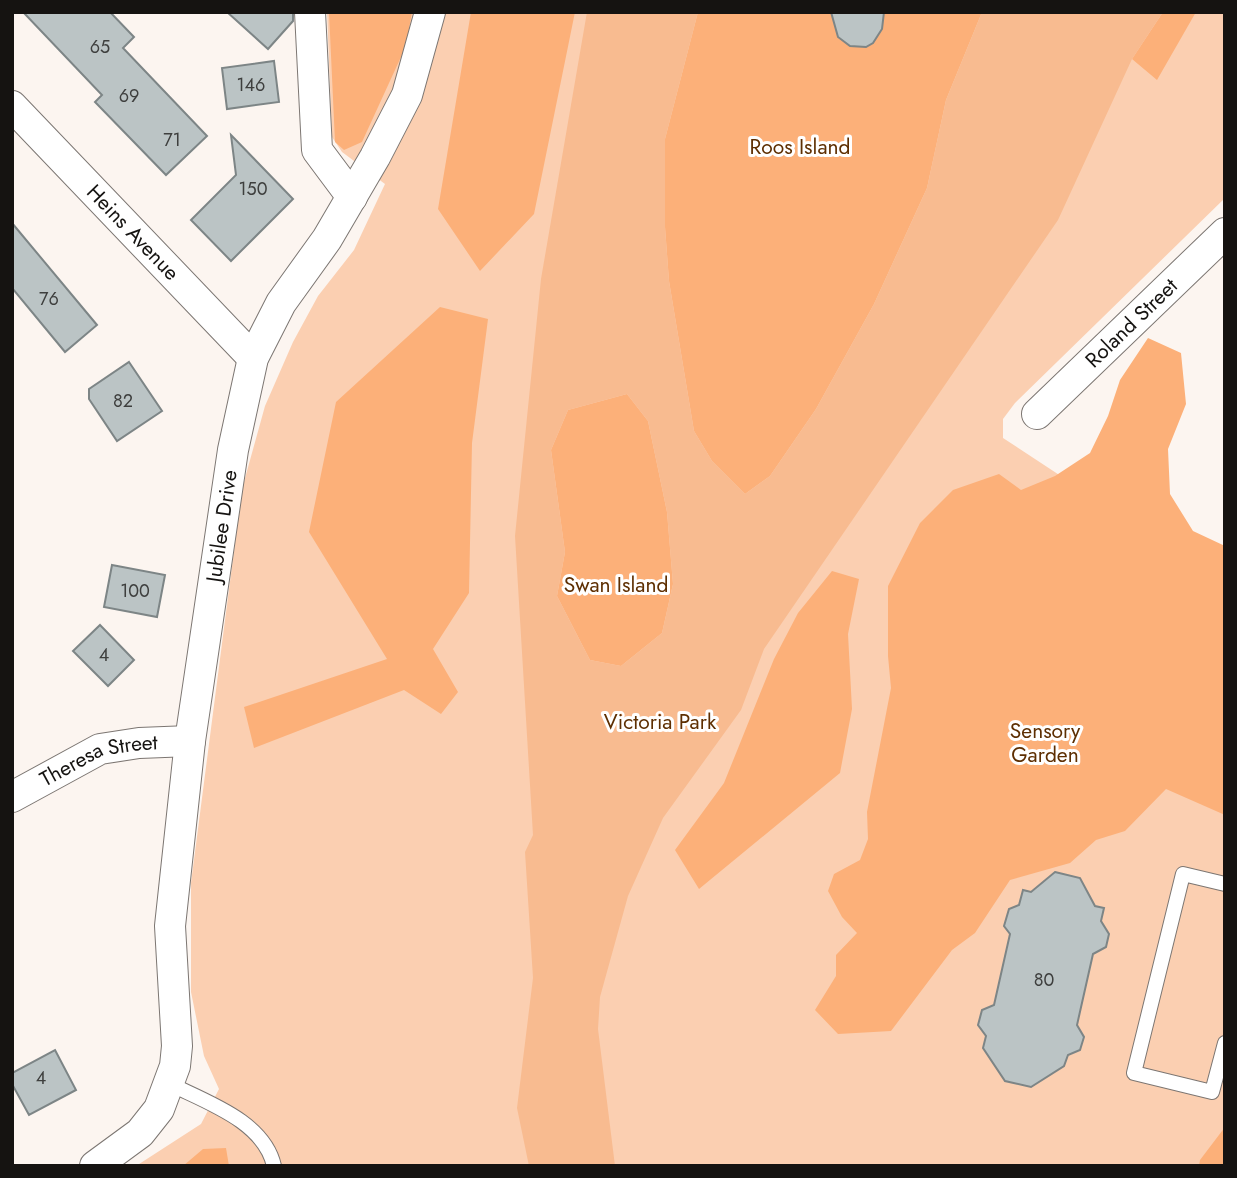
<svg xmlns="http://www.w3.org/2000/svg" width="1237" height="1178" viewBox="0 0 1237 1178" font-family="Jost,sans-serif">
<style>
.green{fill:#fbcfb1}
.forest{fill:#fcb079}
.water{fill:#f8bb90;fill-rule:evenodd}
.building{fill:#bbc4c5;stroke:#7d8586;stroke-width:2}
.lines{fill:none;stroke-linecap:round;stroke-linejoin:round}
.service-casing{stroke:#7c7672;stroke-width:16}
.minor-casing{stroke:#7c7672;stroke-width:32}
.service{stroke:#fff;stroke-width:14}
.minor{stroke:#fff;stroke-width:30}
.labels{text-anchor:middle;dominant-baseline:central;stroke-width:6;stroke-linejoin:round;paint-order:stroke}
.number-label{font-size:18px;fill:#3e3f3e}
.park-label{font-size:21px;fill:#5e2f02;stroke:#fff}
.street-label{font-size:21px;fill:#151311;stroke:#fff}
</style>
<rect width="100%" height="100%" fill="#fcf5f0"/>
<path class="green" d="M 327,12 L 1225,12 L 1225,198 L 1015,403 L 1003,419 L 1003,438 L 1225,584 L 1225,1166 L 136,1166 L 201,1124 L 219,1089 L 204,1056 L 191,992 L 191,883 L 242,489 L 265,406 L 293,342 L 318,296 L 354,250 L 385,184 L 342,152 L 332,137 Z"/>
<path class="forest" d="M 329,12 L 412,12 L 406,46 L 362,142 L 344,150 L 335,142 Z
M 471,12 L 575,12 L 534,214 L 480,271 L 438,209 Z
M 698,12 L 982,12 L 946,100 L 927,188 L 874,304 L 816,409 L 770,476 L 745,494 L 712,461 L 694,431 L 669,281 L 665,227 L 665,139 Z
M 1163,12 L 1196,12 L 1157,80 L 1132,59 Z
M 440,307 L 488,319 L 472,443 L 469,593 L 433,649 L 458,692 L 441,714 L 404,690 L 254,748 L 244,707 L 387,659 L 309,532 L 336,402 Z
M 1148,338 L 1181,353 L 1186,404 L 1168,449 L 1170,494 L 1193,531 L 1225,546 L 1225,815 L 1166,789 L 1125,831 L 1096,840 L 1070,863 L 1010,880 L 975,933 L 952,950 L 891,1031 L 838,1034 L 815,1010 L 836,976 L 836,955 L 857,933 L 842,917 L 828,891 L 834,874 L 860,860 L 868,839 L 867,812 L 891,688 L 888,656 L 888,586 L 920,523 L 953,490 L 999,474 L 1021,490 L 1055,476 L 1090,453 L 1108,416 L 1120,380 Z
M 627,394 L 648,421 L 667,512 L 673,584 L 662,633 L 621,666 L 590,660 L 557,596 L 565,552 L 551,450 L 568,410 Z
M 832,571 L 859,579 L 848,634 L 852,709 L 840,773 L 699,889 L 675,850 L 724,783 L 774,659 L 798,613 Z
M 1225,1127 L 1225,1166 L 1199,1166 L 1200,1160 Z
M 226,1148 L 229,1166 L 183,1166 L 203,1149 Z"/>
<path class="water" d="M 587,12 L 698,12 L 665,139 L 665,227 L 669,281 L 694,431 L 712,461 L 745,494 L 770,476 L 816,409 L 874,304 L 927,188 L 946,100 L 982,12 L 1163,12 L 1132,59 L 1058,220 L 764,649 L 741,710 L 663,818 L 628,896 L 600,997 L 598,1029 L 615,1166 L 529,1166 L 517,1108 L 533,978 L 525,852 L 533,835 L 515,536 L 541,279 ZM 627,394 L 648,421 L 667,512 L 673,584 L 662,633 L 621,666 L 590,660 L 557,596 L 565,552 L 551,450 L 568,410 Z"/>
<path class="building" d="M 23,12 L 110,12 L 134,37 L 123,48 L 207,136 L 166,175 L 95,102 L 102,95 Z
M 227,12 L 293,12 L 293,21 L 268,49 Z
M 831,12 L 884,12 L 882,29 L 873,43 L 866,47 L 850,46 L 838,37 Z
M 274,61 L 279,102 L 227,109 L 222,68 Z
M 231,135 L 293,199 L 231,261 L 191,220 L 236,175 Z
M 12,223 L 97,325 L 65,352 L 12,288 Z
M 129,362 L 162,411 L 117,441 L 89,399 L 89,389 Z
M 112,565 L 165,575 L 157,617 L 104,607 Z
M 100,625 L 134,660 L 108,686 L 73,651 Z
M 1055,872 L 1080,878 L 1095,906 L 1104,908 L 1101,921 L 1109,934 L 1106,947 L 1093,954 L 1077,1025 L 1084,1037 L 1080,1050 L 1068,1055 L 1064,1066 L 1031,1087 L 1005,1081 L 983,1048 L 986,1036 L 978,1025 L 982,1010 L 994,1005 L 1010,934 L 1004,926 L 1009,909 L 1019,905 L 1023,890 L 1031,892 Z
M 55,1050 L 76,1090 L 29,1115 L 12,1084 L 12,1073 Z"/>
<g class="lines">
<g class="service-casing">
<path id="service" d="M 1225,884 L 1183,874 L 1134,1073 L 1212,1092 L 1225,1043
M 168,1083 C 206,1102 264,1121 274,1166"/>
</g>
<g class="minor-casing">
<g id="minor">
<path d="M 310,12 L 317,150 L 352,197"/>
<path id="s1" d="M 12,106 L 253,358"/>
<path id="s2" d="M 1037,414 L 1225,233"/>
<path id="s3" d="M 12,797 L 100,749 L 139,743 L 190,741"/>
<path id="s4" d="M 95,1166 L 140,1133 L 159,1109 L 175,1066 L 177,1046 L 170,926 L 190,741 L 233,450 L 253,358 L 281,303 L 327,239 L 375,157 L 407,95 L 430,12"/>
</g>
</g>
<use href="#service" class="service"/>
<use href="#minor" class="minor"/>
</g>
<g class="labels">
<g class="number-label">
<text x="100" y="47">65</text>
<text x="251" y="85">146</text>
<text x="129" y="96">69</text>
<text x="172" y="140">71</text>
<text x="253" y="189">150</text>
<text x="49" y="299">76</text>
<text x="123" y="401">82</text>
<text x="135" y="591">100</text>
<text x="104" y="655">4</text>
<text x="1044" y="980">80</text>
<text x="41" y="1078">4</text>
</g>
<g class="park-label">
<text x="800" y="147">Roos Island</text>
<text x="616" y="585">Swan Island</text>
<text x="660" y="722">Victoria Park</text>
<text x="1045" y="731">Sensory<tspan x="1045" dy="24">Garden</tspan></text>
</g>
<g class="street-label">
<text stroke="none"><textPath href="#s1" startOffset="175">Heins Avenue</textPath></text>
<text stroke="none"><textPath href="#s2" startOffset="131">Roland Street</textPath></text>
<text stroke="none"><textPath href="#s4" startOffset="676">Jubilee Drive</textPath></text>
<text stroke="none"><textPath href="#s3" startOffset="96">Theresa Street</textPath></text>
</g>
</g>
<rect width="1237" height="1178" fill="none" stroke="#151311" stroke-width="28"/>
</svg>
